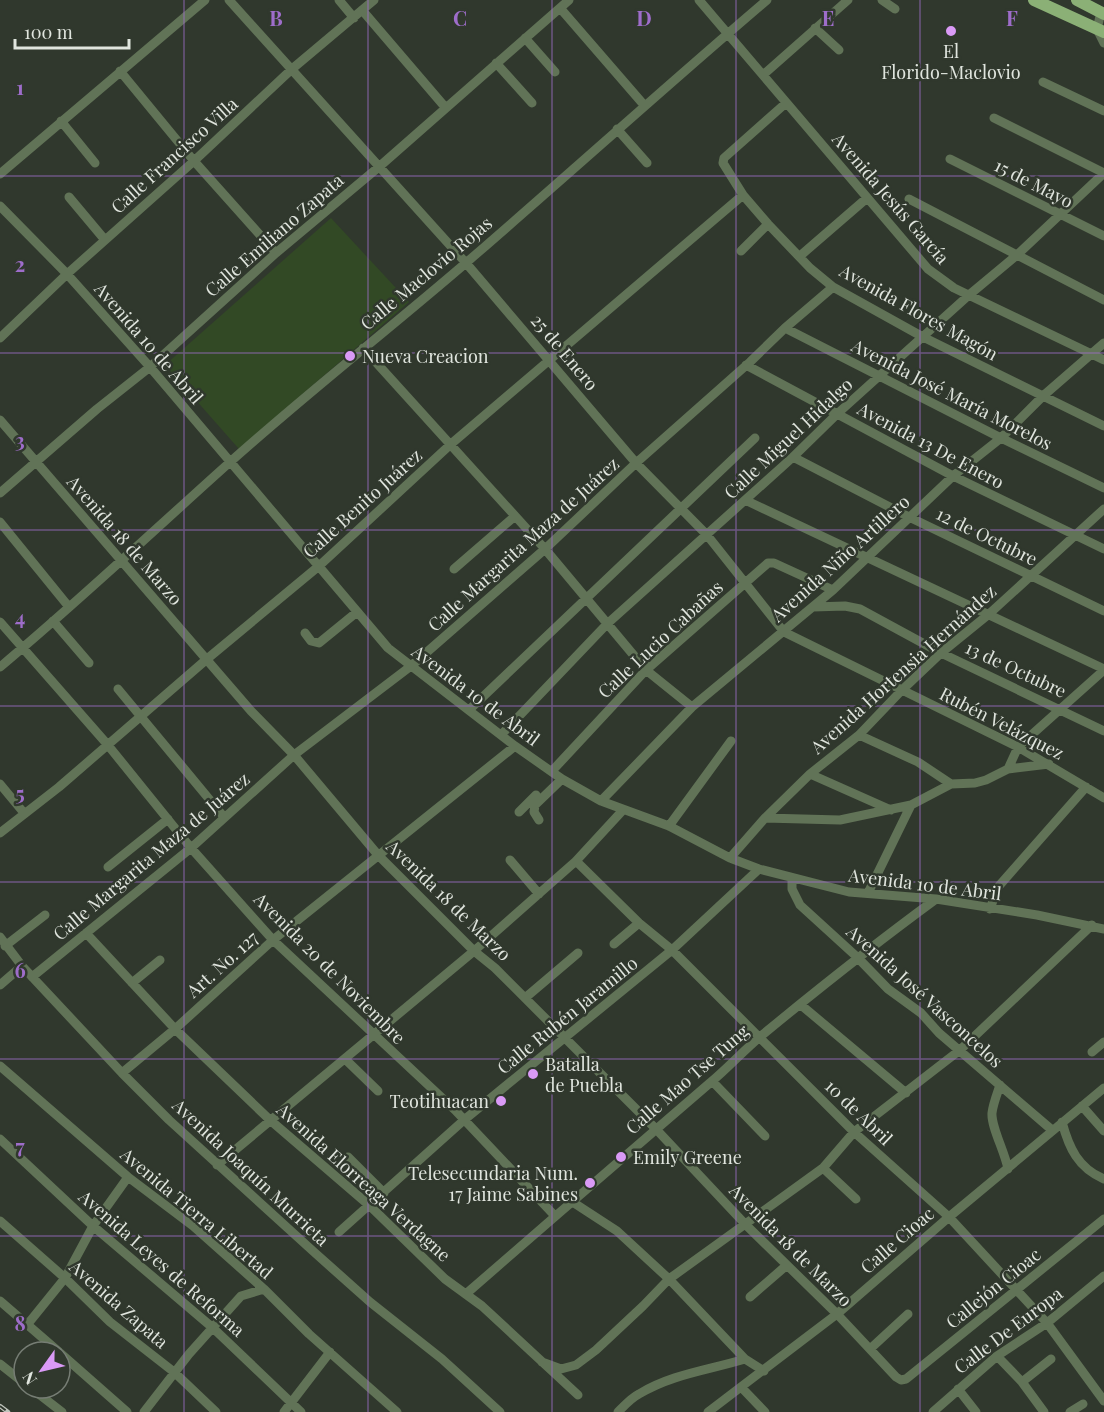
<svg xmlns="http://www.w3.org/2000/svg" width="1104" height="1412" viewBox="0 0 1104 1412" font-family="'Playfair Display',serif">
<style>
.green{fill:#324925}
.lines{fill:none;stroke-linecap:round;stroke-linejoin:round}
.minor{stroke:#617357;stroke-width:9}
.major{stroke:#8bb076;stroke-width:12}
.rail-casing{stroke:#c0c5bd;stroke-width:4.5}
.rail{stroke:#30382d;stroke-width:2;stroke-dasharray:7;stroke-linecap:butt}
.grid{fill:none;stroke:#9e6dca;stroke-width:1.5;stroke-opacity:0.55}
.poi-dot{fill:#da9af6;stroke:#30382d;stroke-width:2}
.labels{text-anchor:middle;dominant-baseline:central;stroke-width:5;stroke-linejoin:round;paint-order:stroke}
.poi-label{font-size:18px;fill:#e0e5de;stroke:#30382d;text-anchor:start}
.street-label{font-size:18px;fill:#e0e5de;stroke:#30382d}
.grid-label{font-size:20px;text-anchor:middle;font-weight:bold;fill:#9e6dca;stroke:#30382d;stroke-width:5;stroke-linejoin:round;paint-order:stroke}
</style>
<rect width="100%" height="100%" fill="#30382d"/>
<path class="green" d="M 331,218 L 409,302 L 239,449 L 165,365 Z"/>
<g class="lines">
<path class="minor" d="M 229,0 L 466,263 L 636,463 L 707,535 L 784,632 L 1018,747 L 1104,798
M 339,0 L 354,18
M 699,0 L 928,269 L 954,288 L 1104,360
M 882,0 L 895,9
M 560,8 L 644,105
M 362,10 L 445,107
M 1101,12 L 1097,29 L 1104,43
M 815,28 L 839,50
M 525,38 L 555,72
M 496,63 L 532,103
M 120,71 L 194,161 L 276,253
M 763,75 L 848,0
M 1043,82 L 1104,111
M 786,103 L 724,158 L 723,163 L 743,195 L 768,224 L 810,268 L 833,287 L 923,337 L 1104,426
M 994,118 L 1104,173
M 61,121 L 95,163
M 617,129 L 647,163
M 950,159 L 1104,236
M 0,174 L 205,0
M 69,197 L 105,240
M 909,199 L 1104,300
M 0,206 L 67,274 L 150,367 L 388,648 L 515,746 L 562,779 L 601,801 L 669,826 L 730,858 L 759,869 L 849,892 L 936,899 L 1037,915 L 1104,929
M 741,251 L 768,224
M 800,256 L 867,198
M 785,328 L 1001,438 L 1104,488
M 0,338 L 67,274 L 194,161 L 292,69 L 374,0
M 363,348 L 545,549 L 646,670 L 692,707
M 746,365 L 953,476 L 1104,549
M 0,420 L 251,711 L 294,755 L 378,855 L 474,951 L 495,968 L 655,1128 L 746,1225 L 837,1314 L 896,1377 L 901,1380 L 906,1379 L 1104,1219
M 793,457 L 909,517 L 1104,611
M 0,493 L 97,409 L 150,367 L 276,253 L 380,166 L 569,0
M 745,500 L 1104,669
M 0,522 L 69,607
M 454,569 L 515,516
M 813,607 L 845,606 L 860,609 L 941,653 L 1104,731
M 53,621 L 89,663
M 0,622 L 107,744 L 191,848 L 273,940 L 455,1110 L 555,1216
M 305,633 L 311,641 L 319,643 L 357,612
M 0,667 C 79,601 153,531 229,463 C 306,394 388,330 467,262 C 568,175 666,86 767,0
M 118,689 L 224,817
M 469,710 L 755,438
M 501,735 L 607,624 L 793,457 L 837,414 L 969,295 L 1017,255 L 1104,173
M 859,735 L 918,762 L 951,784
M 1008,769 L 1049,764
M 552,771 L 646,670 L 768,563 L 774,563 L 833,590
M 810,774 L 891,810
M 0,784 L 24,813
M 601,801 L 692,707 L 833,590 L 953,476 L 1001,438 L 1043,396 L 1104,343
M 519,812 L 536,795
M 765,818 L 840,820 L 911,805 L 951,784 L 975,783 L 986,780 L 1008,769 L 1018,747 L 1104,670
M 539,820 L 534,812 L 535,805 L 562,779
M 669,826 L 731,741
M 0,833 L 59,787 L 207,659 L 319,566 L 451,444 L 743,195
M 730,858 L 765,818 L 810,774 L 859,735 L 901,691 L 941,653 L 989,614 L 1104,509
M 510,860 L 539,894
M 576,861 L 639,923 L 672,950 L 854,1132 L 949,1217 L 1047,1323 L 1104,1401
M 108,867 L 168,819
M 792,878 L 792,889 L 800,905 L 857,957 L 888,989 L 921,1013 L 939,1033 L 1052,1130
M 868,893 L 911,805
M 990,909 L 998,887 L 1086,787
M 86,933 L 175,1029 L 270,1120 L 370,1206 L 445,1279 L 482,1306 L 578,1395
M 0,937 L 22,966 L 122,1073 L 169,1120 L 314,1252 L 370,1302 L 442,1359 L 500,1412
M 614,944 L 639,923
M 5,946 L 45,915
M 32,977 L 191,848 L 294,755 L 411,666 L 545,549 L 636,463 L 750,362 L 785,328 L 833,287
M 132,983 L 160,960
M 0,985 L 22,966
M 525,998 L 578,953
M 801,1005 L 906,1093
M 1092,1052 L 1104,1042
M 345,1059 L 378,1091
M 0,1066 L 128,1177 L 193,1226 L 264,1289 L 309,1334 L 397,1412
M 122,1073 L 175,1029 L 273,940 L 515,746
M 712,1081 L 765,1136
M 1000,1085 C 997,1094 993,1104 992,1113 C 991,1127 1005,1152 1008,1169
M 1082,1106 L 1104,1131
M 1062,1122 C 1069,1148 1078,1168 1104,1179
M 0,1139 L 93,1226 L 213,1328 L 301,1412
M 348,1157 L 384,1193
M 217,1165 L 474,951 L 576,861 L 623,810
M 823,1168 L 856,1199
M 571,1201 L 617,1231 L 669,1279 L 745,1359 L 764,1371
M 0,1221 L 65,1278 L 110,1322 L 174,1372 L 216,1412
M 339,1232 L 464,1120 L 672,950 L 759,869
M 467,1293 C 548,1222 629,1153 711,1082 C 728,1068 743,1051 761,1036 C 818,989 876,943 936,899
M 750,1297 L 787,1265
M 0,1301 L 59,1352
M 27,1325 L 65,1278 L 93,1226 L 128,1177
M 870,1349 L 908,1314
M 60,1353 L 127,1412
M 997,1356 L 1022,1382 L 1044,1412
M 542,1362 L 561,1369 L 576,1365 L 596,1350 L 643,1306 L 669,1279 L 823,1168 L 854,1132 L 960,1050 L 1092,925
M 0,1364 L 24,1383
M 1022,1382 L 1051,1359
M 741,1387 L 765,1412
M 31,1388 L 62,1412
M 958,1389 L 976,1412
M 144,1412 L 189,1354 L 241,1296 L 264,1289
M 284,1412 L 330,1352
M 618,1412 C 624,1406 631,1398 639,1394 C 672,1374 709,1370 745,1359
M 708,1412 L 837,1314 L 949,1217 L 1104,1088
M 933,1412 L 997,1356 L 1047,1323 L 1104,1276
M 1070,1412 L 1083,1404"/>
<path class="major" d="M 1034,0 L 1104,32
M 1077,0 L 1104,14"/>
<g class="rail-casing">
<path id="rail" d="M 0,1406 L 8,1412"/>
</g>
<use href="#rail" class="rail"/>
</g>
<path class="grid" d="M 184,0 L 184,1412M 368,0 L 368,1412M 552,0 L 552,1412M 736,0 L 736,1412M 920,0 L 920,1412M 0,176 L 1104,176M 0,353 L 1104,353M 0,530 L 1104,530M 0,706 L 1104,706M 0,882 L 1104,882M 0,1059 L 1104,1059M 0,1236 L 1104,1236"/>
<g class="poi-dot">
<circle cx="951" cy="31" r="6"/>
<circle cx="350" cy="356" r="6"/>
<circle cx="533" cy="1074" r="6"/>
<circle cx="501" cy="1101" r="6"/>
<circle cx="621" cy="1157" r="6"/>
<circle cx="590" cy="1183" r="6"/>
</g>
<g class="labels">
<g class="poi-label">
<text x="951" y="51" text-anchor="middle">El<tspan x="951" dy="21">Florido-Maclovio</tspan></text>
<text x="362" y="356">Nueva Creacion</text>
<text x="545" y="1064">Batalla<tspan x="545" dy="21">de Puebla</tspan></text>
<text x="489" y="1101" text-anchor="end">Teotihuacan</text>
<text x="633" y="1157">Emily Greene</text>
<text x="578" y="1173" text-anchor="end">Telesecundaria Num.<tspan x="578" dy="21">17 Jaime Sabines</tspan></text>
</g>
<g class="street-label">
<text transform="translate(174 155) rotate(-42)">Calle Francisco Villa</text>
<text transform="translate(1034 183) rotate(27)">15 de Mayo</text>
<text transform="translate(891 198) rotate(49)">Avenida Jesús García</text>
<text transform="translate(274 235) rotate(-41)">Calle Emiliano Zapata</text>
<text transform="translate(426 273) rotate(-40)">Calle Maclovio Rojas</text>
<text transform="translate(919 312) rotate(29)">Avenida Flores Magón</text>
<text transform="translate(149 343) rotate(49)">Avenida 10 de Abril</text>
<text transform="translate(565 352) rotate(50)">25 de Enero</text>
<text transform="translate(952 394) rotate(27)">Avenida José María Morelos</text>
<text transform="translate(788 438) rotate(-43)">Calle Miguel Hidalgo</text>
<text transform="translate(931 445) rotate(28)">Avenida 13 De Enero</text>
<text transform="translate(362 503) rotate(-42)">Calle Benito Juárez</text>
<text transform="translate(987 536) rotate(26)">12 de Octubre</text>
<text transform="translate(125 540) rotate(49)">Avenida 18 de Marzo</text>
<text transform="translate(523 544) rotate(-42)">Calle Margarita Maza de Juárez</text>
<text transform="translate(840 558) rotate(-42)">Avenida Niño Artillero</text>
<text transform="translate(660 639) rotate(-43)">Calle Lucio Cabañas</text>
<text transform="translate(903 669) rotate(-42)">Avenida Hortensia Hernández</text>
<text transform="translate(1016 669) rotate(25)">13 de Octubre</text>
<text transform="translate(476 695) rotate(37)">Avenida 10 de Abril</text>
<text transform="translate(1002 723) rotate(27)">Rubén Velázquez</text>
<text transform="translate(151 856) rotate(-40)">Calle Margarita Maza de Juárez</text>
<text transform="translate(925 884) rotate(7)">Avenida 10 de Abril</text>
<text transform="translate(449 900) rotate(44)">Avenida 18 de Marzo</text>
<text transform="translate(222 964) rotate(-42)">Art. No. 127</text>
<text transform="translate(330 968) rotate(45)">Avenida 20 de Noviembre</text>
<text transform="translate(925 996) rotate(42)">Avenida José Vasconcelos</text>
<text transform="translate(567 1015) rotate(-39)">Calle Rubén Jaramillo</text>
<text transform="translate(687 1079) rotate(-41)">Calle Mao Tse Tung</text>
<text transform="translate(859 1112) rotate(44)">10 de Abril</text>
<text transform="translate(251 1172) rotate(43)">Avenida Joaquín Murrieta</text>
<text transform="translate(364 1182) rotate(42)">Avenida Elorreaga Verdagne</text>
<text transform="translate(197 1213) rotate(40)">Avenida Tierra Libertad</text>
<text transform="translate(897 1240) rotate(-41)">Calle Cioac</text>
<text transform="translate(791 1245) rotate(45)">Avenida 18 de Marzo</text>
<text transform="translate(162 1263) rotate(41)">Avenida Leyes de Reforma</text>
<text transform="translate(993 1288) rotate(-39)">Callejón Cioac</text>
<text transform="translate(119 1304) rotate(41)">Avenida Zapata</text>
<text transform="translate(1008 1330) rotate(-37)">Calle De Europa</text>
</g>
</g>
<g class="grid-label">
<text x="276" y="26">B</text>
<text x="460" y="26">C</text>
<text x="644" y="26">D</text>
<text x="828" y="26">E</text>
<text x="1012" y="26">F</text>
<text x="20" y="95">1</text>
<text x="20" y="272">2</text>
<text x="20" y="448">3</text>
<text x="20" y="625">4</text>
<text x="20" y="801">5</text>
<text x="20" y="978">6</text>
<text x="20" y="1154">7</text>
<text x="20" y="1331">8</text>
</g>
<g transform="translate(42 1370) rotate(236)"><circle r="28" fill="#30382d" stroke="#767d74" stroke-width="1.5"/>
<path d="M0-4.5L10 22L0 15L-10 22Z" fill="#da9af6"/>
<text y="-9" font-size="16" font-weight="bold" text-anchor="middle" fill="#e0e5de">N</text>
</g>
<path d="M15 39v9h114v-9" fill="none" stroke="#e0e5de" stroke-width="3"/>
<text x="24" y="39" font-size="18" fill="#e0e5de" stroke="#30382d" stroke-width="4.5" paint-order="stroke">100 m</text>
</svg>
